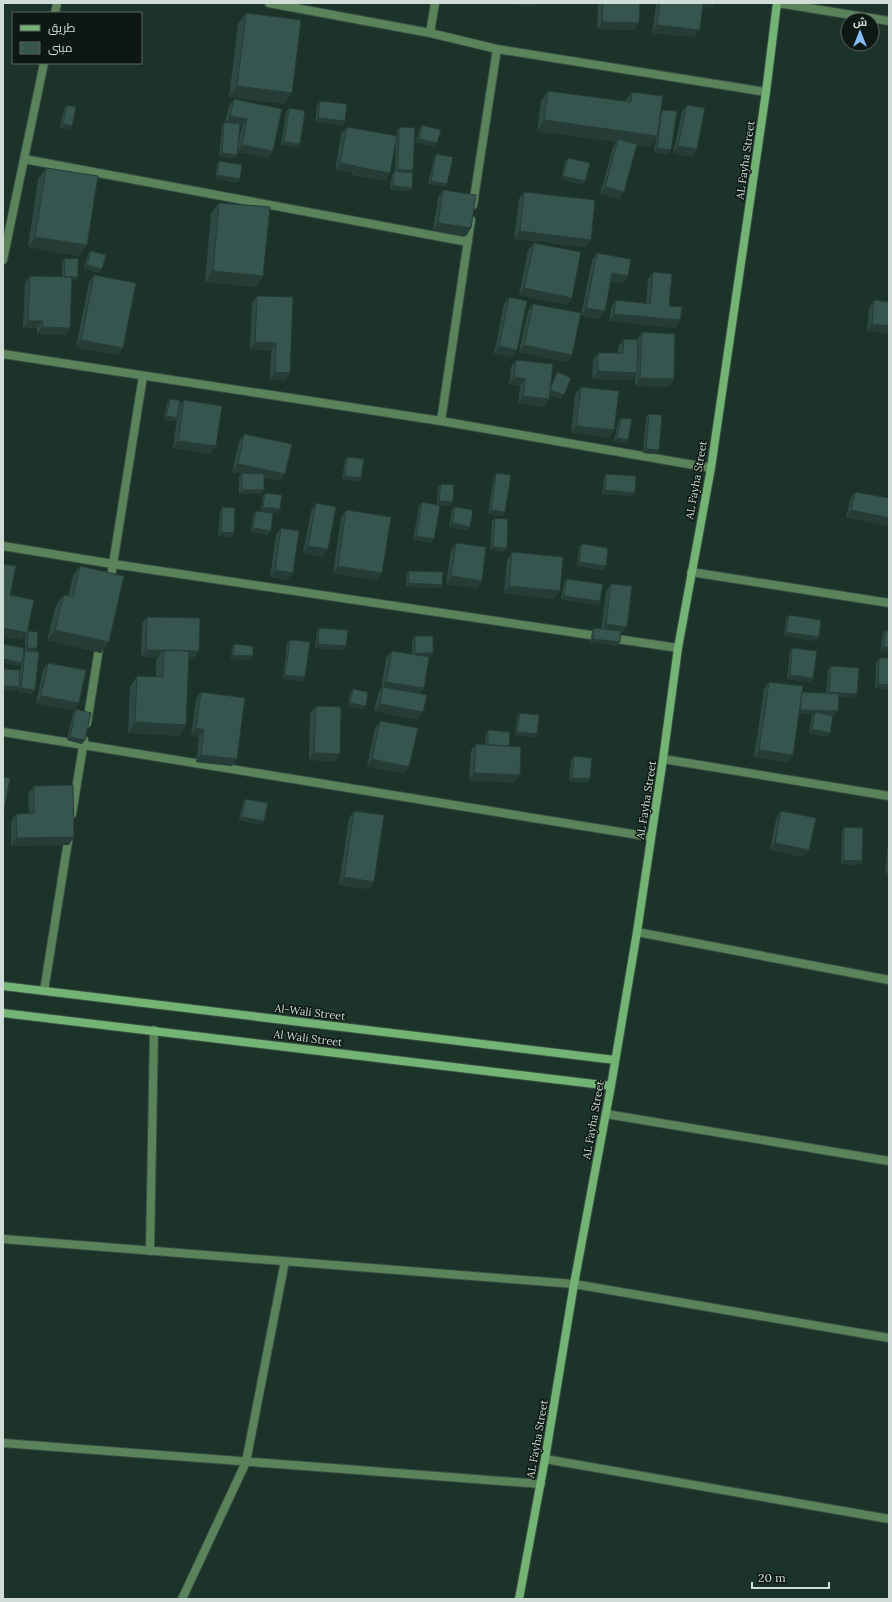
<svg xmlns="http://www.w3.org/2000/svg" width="892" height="1602" viewBox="0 0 892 1602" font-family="Lora,Cairo,serif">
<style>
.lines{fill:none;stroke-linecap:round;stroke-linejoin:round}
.street-casing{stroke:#384e44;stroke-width:10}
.secondary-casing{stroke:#384e44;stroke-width:10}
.street{stroke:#5b835b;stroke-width:8}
.secondary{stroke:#73b374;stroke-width:8}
.wall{fill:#2e4944;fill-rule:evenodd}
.shaded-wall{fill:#263c37}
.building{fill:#36554f;stroke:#263c37}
.labels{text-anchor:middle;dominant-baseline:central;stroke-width:3;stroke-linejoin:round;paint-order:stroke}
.street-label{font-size:11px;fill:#cfddd6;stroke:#0e1813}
</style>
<rect width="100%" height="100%" fill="#1b3328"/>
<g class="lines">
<g class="street-casing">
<path id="street" d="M 269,3 L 430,33 L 497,49 L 766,92
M 778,3 L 889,21
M 55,13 L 57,3
M 430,33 L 435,3
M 24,159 L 468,242
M 473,205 L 497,49
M 3,260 L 44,63
M 3,354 L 441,421 L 711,468
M 441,421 L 471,220
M 3,546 L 113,564 L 678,648
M 691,572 L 889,603
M 110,583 L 143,376
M 87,723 L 100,642
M 3,732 L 651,837
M 663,759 L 889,796
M 72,814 L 84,740
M 637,932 L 889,980
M 44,991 L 69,835
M 606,1114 L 889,1161
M 3,1239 L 574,1284 L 889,1338
M 150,1251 L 154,1030
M 3,1443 L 541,1484
M 545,1459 L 889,1519
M 182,1599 L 246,1462 L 285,1261"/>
</g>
<g class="secondary-casing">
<path id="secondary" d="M 3,986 L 615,1060
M 3,1013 L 611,1086
M 519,1599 L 545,1459 L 574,1284 L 611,1086 L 637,932 L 663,759 L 678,648 L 711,468 L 766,92 L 777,3"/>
</g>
<use href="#street" class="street"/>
<use href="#secondary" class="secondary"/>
</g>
<path class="wall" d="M 598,3 L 640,3 L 634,30 L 597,29 Z
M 656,3 L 715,3 L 712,8 L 702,6 L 694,37 L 652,33 Z
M 246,13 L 284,104 L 229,97 L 238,24 Z
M 548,91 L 625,101 L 632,92 L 660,112 L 662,110 L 669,154 L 654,152 L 656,138 L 649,147 L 636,145 L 619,199 L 600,194 L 613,147 L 616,142 L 537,131 L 541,101 Z
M 234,99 L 273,151 L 268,158 L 238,152 L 235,158 L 219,157 L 222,126 L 224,122 L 225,122 L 229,106 ZM 240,126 L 242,126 L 238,145 Z
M 320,101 L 345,121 L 343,125 L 315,122 L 317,105 Z
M 67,105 L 72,126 L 69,129 L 60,128 L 64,109 Z
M 687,105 L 697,149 L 692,157 L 673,153 L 682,112 Z
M 289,108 L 300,144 L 297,148 L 281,145 L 286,112 Z
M 422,125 L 435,147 L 416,143 L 419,129 Z
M 347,127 L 397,136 L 397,131 L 399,127 L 413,170 L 411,173 L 412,188 L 410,191 L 390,190 L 392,175 L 394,171 L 395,171 L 396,138 L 385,181 L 352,175 L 352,173 L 335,170 L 341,134 Z
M 436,154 L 447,184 L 445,187 L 428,184 L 434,158 Z
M 568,158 L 582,185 L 561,179 L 565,161 Z
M 219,161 L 237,183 L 215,178 L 217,165 Z
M 46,168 L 80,256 L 28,247 L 38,179 Z
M 443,190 L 471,228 L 466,236 L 433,230 L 438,197 Z
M 524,192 L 591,240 L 585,247 L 514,239 L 519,199 Z
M 219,203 L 263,276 L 256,287 L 205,282 L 211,213 Z
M 534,243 L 567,305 L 519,295 L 528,250 Z
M 91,251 L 99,273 L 84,268 L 88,254 Z
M 597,253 L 628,276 L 623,283 L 610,281 L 605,311 L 599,319 L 581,315 L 592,260 Z
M 64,259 L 78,277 L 75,281 L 72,281 L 70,328 L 65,335 L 37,334 L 37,328 L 23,328 L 25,283 L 30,276 L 62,277 L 62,262 Z
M 653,272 L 669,306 L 680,320 L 675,328 L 609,321 L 611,308 L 616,300 L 646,303 L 648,279 Z
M 94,275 L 123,348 L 118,355 L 76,347 L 89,282 Z
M 257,296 L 290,373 L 285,380 L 270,380 L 271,351 L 250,349 L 252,303 Z
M 509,297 L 517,350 L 511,357 L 494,354 L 504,304 Z
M 874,300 L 889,302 L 889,333 L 867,331 L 869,308 Z
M 533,304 L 572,355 L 567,362 L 519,352 L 528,311 Z
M 642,332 L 674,379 L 668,387 L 635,386 L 635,375 L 632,380 L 592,379 L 593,360 L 598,353 L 618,353 L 618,347 L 624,339 L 637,340 Z
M 516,360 L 550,388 L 555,376 L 557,372 L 561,399 L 549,395 L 544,407 L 518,403 L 520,386 L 509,385 L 511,367 Z
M 581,387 L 614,430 L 609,437 L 571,433 L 575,394 Z
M 170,399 L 179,406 L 184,400 L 216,446 L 210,454 L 173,448 L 177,418 L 175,421 L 164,420 L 167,403 Z
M 649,414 L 659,450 L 656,454 L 643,453 L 646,417 Z
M 621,418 L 628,440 L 626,443 L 614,442 L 618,421 Z
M 244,434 L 280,481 L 264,478 L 264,490 L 261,494 L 239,494 L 239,477 L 242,473 L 232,472 L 239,442 Z
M 347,457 L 361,478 L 359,481 L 342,479 L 345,460 Z
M 496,473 L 505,512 L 503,516 L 488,514 L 494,476 Z
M 606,474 L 632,496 L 602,494 L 604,478 Z
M 441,484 L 450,506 L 437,505 L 438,487 Z
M 855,492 L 889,498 L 846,518 L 850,499 Z
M 265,493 L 280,509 L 277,513 L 261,511 L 263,496 Z
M 422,502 L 434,539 L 431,543 L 413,540 L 419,506 Z
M 316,503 L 323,557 L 303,553 L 311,511 Z
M 222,507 L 234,533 L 232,537 L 218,536 L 220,511 Z
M 455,507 L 470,527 L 467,530 L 449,527 L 452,510 Z
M 346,510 L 382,573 L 377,580 L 333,573 L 341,518 Z
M 256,511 L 268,535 L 251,532 L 253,515 Z
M 495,518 L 504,552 L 490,550 L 492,521 Z
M 281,528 L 288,580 L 270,577 L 276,535 Z
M 456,543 L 482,581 L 477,588 L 446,584 L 451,550 Z
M 582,544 L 603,570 L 577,566 L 579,547 Z
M 512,552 L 554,599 L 504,593 L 507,560 Z
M 80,566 L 109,642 L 101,653 L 47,640 L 56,605 L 64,595 L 68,596 L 73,576 Z
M 409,571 L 442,585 L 439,588 L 406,587 L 407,574 Z
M 566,579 L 600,601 L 598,605 L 561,599 L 564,582 Z
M 611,584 L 622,634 L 621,634 L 618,646 L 590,642 L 592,632 L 594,628 L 601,629 L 606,591 Z
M 789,615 L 819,637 L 816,641 L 784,636 L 786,619 Z
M 147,617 L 194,658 L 189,658 L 186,725 L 179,736 L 128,733 L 130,687 L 137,676 L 156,677 L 156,660 L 158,657 L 141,657 L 142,624 Z
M 319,628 L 346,646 L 344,650 L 315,648 L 317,632 Z
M 28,631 L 37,648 L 35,652 L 35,690 L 32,694 L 18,692 L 19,687 L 16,691 L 19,685 L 21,663 L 19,666 L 23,653 L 25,651 L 25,635 Z
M 885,631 L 889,652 L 881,651 L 882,635 Z
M 415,636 L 430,657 L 429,657 L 424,688 L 420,694 L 418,720 L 374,711 L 378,694 L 381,689 L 386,658 L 392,651 L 412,654 L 412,640 Z
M 290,640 L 303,681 L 283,679 L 287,643 Z
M 234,644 L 253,656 L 250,660 L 231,659 L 232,648 Z
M 792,648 L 811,682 L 787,679 L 790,651 Z
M 879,658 L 889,658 L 889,689 L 875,688 L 876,662 Z
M 48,663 L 79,703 L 73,711 L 36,703 L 43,670 Z
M 831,666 L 854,698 L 838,697 L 838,711 L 835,715 L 827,715 L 830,733 L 827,737 L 809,733 L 812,716 L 814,714 L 799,714 L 793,755 L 788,762 L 754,757 L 764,689 L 769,682 L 802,692 L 826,693 L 828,670 Z
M 353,689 L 363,709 L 348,707 L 350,693 Z
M 201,692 L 237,759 L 232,766 L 196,762 L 199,737 L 191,736 L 196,699 Z
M 316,706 L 335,761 L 309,760 L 310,713 Z
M 76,709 L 82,744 L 67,740 L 73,713 Z
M 520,713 L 534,737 L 515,735 L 517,717 Z
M 380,721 L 404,774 L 367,766 L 375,728 Z
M 488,730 L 509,746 L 514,783 L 469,780 L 471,751 L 476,744 L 485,745 L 486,734 Z
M 574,756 L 587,783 L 569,781 L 571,760 Z
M 34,786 L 69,845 L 11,846 L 11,821 L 16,814 L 29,813 L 28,793 Z
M 245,799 L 262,825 L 239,820 L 243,803 Z
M 354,811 L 374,882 L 369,889 L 339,885 L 349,818 Z
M 781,811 L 809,850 L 804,857 L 770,850 L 776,819 Z
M 844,827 L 860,865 L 841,864 L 842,831 Z
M 889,831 L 889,876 L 885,875 Z"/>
<path class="shaded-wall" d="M 499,3 L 538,3 L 535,7 Z
M 700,3 L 715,3 L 712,8 L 698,6 Z
M 602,22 L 639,23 L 634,30 L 597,29 Z
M 657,25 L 700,30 L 694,37 L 652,33 Z
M 237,86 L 292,93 L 284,104 L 229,97 Z
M 230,116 L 247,119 L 242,126 L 225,123 Z
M 318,118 L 345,121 L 343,125 L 315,122 Z
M 544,120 L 657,136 L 649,147 L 617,142 L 618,139 L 616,142 L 537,131 Z
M 63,124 L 72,126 L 69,129 L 60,128 Z
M 419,139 L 437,143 L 435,147 L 416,143 Z
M 284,142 L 300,144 L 297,148 L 281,145 Z
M 242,145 L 273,151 L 268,158 L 237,152 Z
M 678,146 L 697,149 L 692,157 L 673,153 Z
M 657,148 L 671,150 L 669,154 L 654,152 Z
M 222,153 L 237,155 L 235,158 L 219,157 Z
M 340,163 L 357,166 L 352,173 L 335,170 Z
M 357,167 L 390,173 L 385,181 L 352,175 Z
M 398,170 L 413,170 L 410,174 L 395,173 Z
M 217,175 L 240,179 L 237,183 L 215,178 Z
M 563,176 L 585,181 L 582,185 L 561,179 Z
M 431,181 L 447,184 L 445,187 L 428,184 Z
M 393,186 L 412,188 L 410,191 L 390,190 Z
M 605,187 L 624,192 L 619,199 L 600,194 Z
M 438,223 L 471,228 L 466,236 L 433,230 Z
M 520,231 L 591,240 L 585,247 L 514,239 Z
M 35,237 L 87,245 L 80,256 L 28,247 Z
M 87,265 L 102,269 L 99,273 L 84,268 Z
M 213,271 L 263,276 L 256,287 L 205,282 Z
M 612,273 L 628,276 L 623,283 L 606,280 Z
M 78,277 L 75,281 L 62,282 L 65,278 Z
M 524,288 L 572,298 L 567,305 L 519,295 Z
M 586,308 L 605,311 L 599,319 L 581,315 Z
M 614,314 L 680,320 L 675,328 L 609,321 Z
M 28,321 L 43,321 L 37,328 L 23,328 Z
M 872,324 L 889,326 L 889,333 L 867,331 Z
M 42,327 L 70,328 L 65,335 L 37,334 Z
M 81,340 L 123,348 L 118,355 L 76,347 Z
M 255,342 L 276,343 L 271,351 L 250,349 Z
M 524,345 L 572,355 L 567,362 L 519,352 Z
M 499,346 L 517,350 L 511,357 L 494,354 Z
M 598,371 L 637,373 L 632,380 L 592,379 Z
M 275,372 L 290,373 L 285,380 L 270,380 Z
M 514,377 L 525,379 L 520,386 L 509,385 Z
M 640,378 L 674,379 L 668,387 L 635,386 Z
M 550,390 L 564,395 L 561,399 L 548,394 Z
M 523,396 L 549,399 L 544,407 L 518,403 Z
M 166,416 L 177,418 L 175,421 L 164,420 Z
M 576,426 L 614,430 L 609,437 L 571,433 Z
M 617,438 L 628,440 L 626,443 L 614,442 Z
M 178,441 L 216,446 L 210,454 L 173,448 Z
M 646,449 L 659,450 L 656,454 L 643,453 Z
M 238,464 L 285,474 L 280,481 L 232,472 Z
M 345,476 L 361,478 L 359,481 L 342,479 Z
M 242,490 L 264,490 L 261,494 L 239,494 Z
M 605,490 L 635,493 L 632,496 L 602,494 Z
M 439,501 L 453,502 L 450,506 L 437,505 Z
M 263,507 L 280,509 L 277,513 L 261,511 Z
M 491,510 L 505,512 L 503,516 L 488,514 Z
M 851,510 L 889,518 L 889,526 L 846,518 Z
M 452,523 L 470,527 L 467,530 L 449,527 Z
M 253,528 L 271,531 L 268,535 L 251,532 Z
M 221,532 L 234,533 L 232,537 L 218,536 Z
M 416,536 L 434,539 L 431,543 L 413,540 Z
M 308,546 L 328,549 L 323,557 L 303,553 Z
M 493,547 L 507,548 L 504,552 L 490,550 Z
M 579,562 L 606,566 L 603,570 L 577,566 Z
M 338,566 L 382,573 L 377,580 L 333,573 Z
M 275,570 L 293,573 L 288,580 L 270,577 Z
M 451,576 L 482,581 L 477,588 L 446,584 Z
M 409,583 L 442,585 L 439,588 L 406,587 Z
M 509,586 L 560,591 L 554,599 L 504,593 Z
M 564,596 L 600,601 L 598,605 L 561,599 Z
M 606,624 L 627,627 L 622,634 L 601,631 Z
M 3,628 L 27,633 L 21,640 L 3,637 Z
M 55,630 L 109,642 L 101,653 L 47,640 Z
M 786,632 L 819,637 L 816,641 L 784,636 Z
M 593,639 L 620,642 L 618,646 L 590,642 Z
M 318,644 L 346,646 L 344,650 L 315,648 Z
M 884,647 L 889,648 L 889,652 L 881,651 Z
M 27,648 L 37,648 L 35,652 L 25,652 Z
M 146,650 L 164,650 L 158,657 L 141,657 Z
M 164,650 L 199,651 L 194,658 L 164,657 Z
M 415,653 L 433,653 L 430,657 L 412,657 Z
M 233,655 L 253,656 L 250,660 L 231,659 Z
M 3,659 L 22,663 L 19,666 L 3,663 Z
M 285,675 L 305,677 L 303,681 L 283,679 Z
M 790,675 L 813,678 L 811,682 L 787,679 Z
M 386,682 L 424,688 L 419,696 L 383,687 Z
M 878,684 L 889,685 L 889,689 L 875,688 Z
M 3,686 L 19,687 L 16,691 L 3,690 Z
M 21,688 L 35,690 L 32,694 L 18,692 Z
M 829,692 L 857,694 L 854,698 L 826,696 Z
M 41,696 L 79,703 L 73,711 L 36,703 Z
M 350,703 L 366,706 L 363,709 L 348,707 Z
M 380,704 L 423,712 L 418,720 L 374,711 Z
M 800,710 L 838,711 L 835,715 L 815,714 L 815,712 L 814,714 L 798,714 Z
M 135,722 L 186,725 L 179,736 L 128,733 Z
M 196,728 L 204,730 L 199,737 L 191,736 Z
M 812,729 L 830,733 L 827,737 L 809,733 Z
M 517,732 L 537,734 L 534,737 L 515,735 Z
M 70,737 L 85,740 L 82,744 L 67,740 Z
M 759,750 L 793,755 L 788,762 L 754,757 Z
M 314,753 L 340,754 L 335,761 L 309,760 Z
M 201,755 L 237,759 L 232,766 L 196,762 Z
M 372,759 L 409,767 L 404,774 L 367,766 Z
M 474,773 L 520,775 L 514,783 L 469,780 Z
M 572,778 L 590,779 L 587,783 L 569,781 Z
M 242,817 L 264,821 L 262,825 L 239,820 Z
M 74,837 L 69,845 L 11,846 L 17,838 Z
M 775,843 L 809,850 L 804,857 L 770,850 Z
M 843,860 L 862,861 L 860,865 L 841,864 Z
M 889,869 L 889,876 L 885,875 Z
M 344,877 L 374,882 L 369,889 L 339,885 Z"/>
<path class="building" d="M 603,3 L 640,3 L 639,23 L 602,22 Z
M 660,3 L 703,3 L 700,30 L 657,25 Z
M 246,13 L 301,20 L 292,93 L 237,86 Z
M 548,91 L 631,102 L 632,92 L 663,96 L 657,136 L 544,120 Z
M 234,99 L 282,109 L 273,151 L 242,145 L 247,119 L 230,116 Z
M 320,101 L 347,104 L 345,121 L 318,118 Z
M 67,105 L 76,107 L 72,126 L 63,124 Z
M 687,105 L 705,108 L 697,149 L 678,146 Z
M 289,108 L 305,111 L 300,144 L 284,142 Z
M 662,110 L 677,111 L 671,150 L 657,148 Z
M 224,122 L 240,124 L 237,155 L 222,153 Z
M 422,125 L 441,130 L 437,143 L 419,139 Z
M 347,127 L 397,136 L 390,173 L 357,167 L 357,166 L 340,163 Z
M 399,127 L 415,128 L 413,170 L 398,170 Z
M 618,139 L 637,144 L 624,192 L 605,187 Z
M 436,154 L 453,157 L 447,184 L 431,181 Z
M 568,158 L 590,163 L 585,181 L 563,176 Z
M 219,161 L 242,165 L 240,179 L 217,175 Z
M 46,168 L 98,176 L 87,245 L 35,237 Z
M 394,171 L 413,173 L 412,188 L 393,186 Z
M 443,190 L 476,195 L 471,228 L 438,223 Z
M 524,192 L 595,200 L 591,240 L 520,231 Z
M 219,203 L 270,207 L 263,276 L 213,271 Z
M 534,243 L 581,252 L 572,298 L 524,288 Z
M 91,251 L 106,255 L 102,269 L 87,265 Z
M 597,253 L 631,259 L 628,276 L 612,273 L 605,311 L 586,308 Z
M 78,258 L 78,277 L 65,277 L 64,259 Z
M 653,272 L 672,274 L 669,306 L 682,307 L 680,320 L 614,314 L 616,300 L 650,304 Z
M 94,275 L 136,283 L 123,348 L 81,340 Z
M 30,276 L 72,277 L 70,328 L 42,327 L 43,321 L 28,321 Z
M 257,296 L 293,297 L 290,373 L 275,372 L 276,343 L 255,342 Z
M 509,297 L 527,301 L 517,350 L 499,346 Z
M 874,300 L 889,302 L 889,326 L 872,324 Z
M 533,304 L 581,313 L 572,355 L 524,345 Z
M 642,332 L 675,334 L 674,379 L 640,378 Z
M 624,339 L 638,340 L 637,373 L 598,371 L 598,353 L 623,353 Z
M 516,360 L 553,364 L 549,399 L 523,396 L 525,379 L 514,377 Z
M 557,372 L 571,378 L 564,395 L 550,390 Z
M 581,387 L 619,391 L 614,430 L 576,426 Z
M 170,399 L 180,401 L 177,418 L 166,416 Z
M 184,400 L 222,406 L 216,446 L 178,441 Z
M 649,414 L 662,415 L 659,450 L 646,449 Z
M 621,418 L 632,419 L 628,440 L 617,438 Z
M 244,434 L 292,444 L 285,474 L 238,464 Z
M 347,457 L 364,459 L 361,478 L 345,476 Z
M 242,473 L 264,474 L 264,490 L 242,490 Z
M 496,473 L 511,475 L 505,512 L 491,510 Z
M 606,474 L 636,476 L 635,493 L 605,490 Z
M 441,484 L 454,485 L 453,502 L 439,501 Z
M 855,492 L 889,498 L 889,518 L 851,510 Z
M 265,493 L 282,495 L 280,509 L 263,507 Z
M 422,502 L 440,506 L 434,539 L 416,536 Z
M 316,503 L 336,507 L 328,549 L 308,546 Z
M 222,507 L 235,508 L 234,533 L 221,532 Z
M 455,507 L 473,510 L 470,527 L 452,523 Z
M 346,510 L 391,517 L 382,573 L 338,566 Z
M 256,511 L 273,513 L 271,531 L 253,528 Z
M 495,518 L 508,519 L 507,548 L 493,547 Z
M 281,528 L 299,531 L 293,573 L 275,570 Z
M 456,543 L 486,547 L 482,581 L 451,576 Z
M 582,544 L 608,548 L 606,566 L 579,562 Z
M 512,552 L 563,557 L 560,591 L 509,586 Z
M 3,564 L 16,566 L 10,595 L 34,600 L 27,633 L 3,628 Z
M 80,566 L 124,576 L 109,642 L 55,630 L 64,595 L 73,597 Z
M 409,571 L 443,572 L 442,585 L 409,583 Z
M 566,579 L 603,584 L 600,601 L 564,596 Z
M 611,584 L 632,586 L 627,627 L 606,624 Z
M 789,615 L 821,620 L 819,637 L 786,632 Z
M 147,617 L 200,618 L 199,651 L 146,650 Z
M 319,628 L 348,630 L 346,646 L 318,644 Z
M 594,628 L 621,631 L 620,642 L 593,639 Z
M 28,631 L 38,632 L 37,648 L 27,648 Z
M 885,631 L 889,631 L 889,648 L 884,647 Z
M 415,636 L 433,636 L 433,653 L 415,653 Z
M 290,640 L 310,642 L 305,677 L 285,675 Z
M 3,644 L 24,648 L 22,663 L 3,659 Z
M 234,644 L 253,646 L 253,656 L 233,655 Z
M 792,648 L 817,651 L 813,678 L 790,675 Z
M 164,650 L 189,651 L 186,725 L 135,722 L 137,676 L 163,677 Z
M 25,651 L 39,652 L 35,690 L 21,688 Z
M 392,651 L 429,657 L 424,688 L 386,682 Z
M 879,658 L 889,658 L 889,685 L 878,684 Z
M 48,663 L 86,670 L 79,703 L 41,696 Z
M 831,666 L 859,668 L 857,694 L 829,692 Z
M 3,669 L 20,670 L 19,687 L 3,686 Z
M 769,682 L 803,686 L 793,755 L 759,750 Z
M 383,687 L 427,695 L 423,712 L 380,704 Z
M 353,689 L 368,692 L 366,706 L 350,703 Z
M 201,692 L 245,698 L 237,759 L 201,755 L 204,730 L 196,728 Z
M 802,692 L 839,694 L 838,711 L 800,710 Z
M 316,706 L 341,707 L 340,754 L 314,753 Z
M 76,709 L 91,713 L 85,740 L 70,737 Z
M 815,712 L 833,716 L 830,733 L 812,729 Z
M 520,713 L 539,715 L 537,734 L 517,732 Z
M 380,721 L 418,728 L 409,767 L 372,759 Z
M 488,730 L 510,732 L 509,746 L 488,745 Z
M 476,744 L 521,747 L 520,775 L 474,773 Z
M 574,756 L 592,758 L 590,779 L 572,778 Z
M 3,777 L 10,778 L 3,817 Z
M 73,785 L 74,837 L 17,838 L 16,814 L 34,813 L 34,786 Z
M 245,799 L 268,803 L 264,821 L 242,817 Z
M 354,811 L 384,815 L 374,882 L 344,877 Z
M 781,811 L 816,818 L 809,850 L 775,843 Z
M 844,827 L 863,828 L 862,861 L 843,860 Z"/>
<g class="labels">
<g class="street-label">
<text transform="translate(745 160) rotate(-82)">AL Fayha Street</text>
<text transform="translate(696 480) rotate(-80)">AL Fayha Street</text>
<text transform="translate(646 800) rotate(-81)">AL Fayha Street</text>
<text transform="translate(310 1012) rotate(7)">Al-Wali Street</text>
<text transform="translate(308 1038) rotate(7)">Al Wali Street</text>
<text transform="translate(593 1120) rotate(-80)">AL Fayha Street</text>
<text transform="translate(537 1439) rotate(-80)">AL Fayha Street</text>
</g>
</g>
<rect width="892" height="1602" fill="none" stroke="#cfddd6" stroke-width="8"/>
<rect x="12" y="12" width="130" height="52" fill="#0e1813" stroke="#5b6761"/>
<rect x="20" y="25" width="20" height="6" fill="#73b374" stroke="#5b6761"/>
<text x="48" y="32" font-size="12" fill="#cfddd6">طريق</text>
<rect x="20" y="42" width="20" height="12" fill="#36554f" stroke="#5b6761"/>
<text x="48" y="52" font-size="12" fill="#cfddd6">مبنى</text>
<g transform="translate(860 32)"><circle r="19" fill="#0e1813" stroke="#5b6761"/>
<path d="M0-3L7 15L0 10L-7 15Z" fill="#87bbfc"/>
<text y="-6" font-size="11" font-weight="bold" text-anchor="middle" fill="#cfddd6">ش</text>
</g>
<path d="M752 1582v6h77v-6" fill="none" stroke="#cfddd6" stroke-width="2"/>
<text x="758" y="1582" font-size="12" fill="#cfddd6" stroke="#0e1813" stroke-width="3" paint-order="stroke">20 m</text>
</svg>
